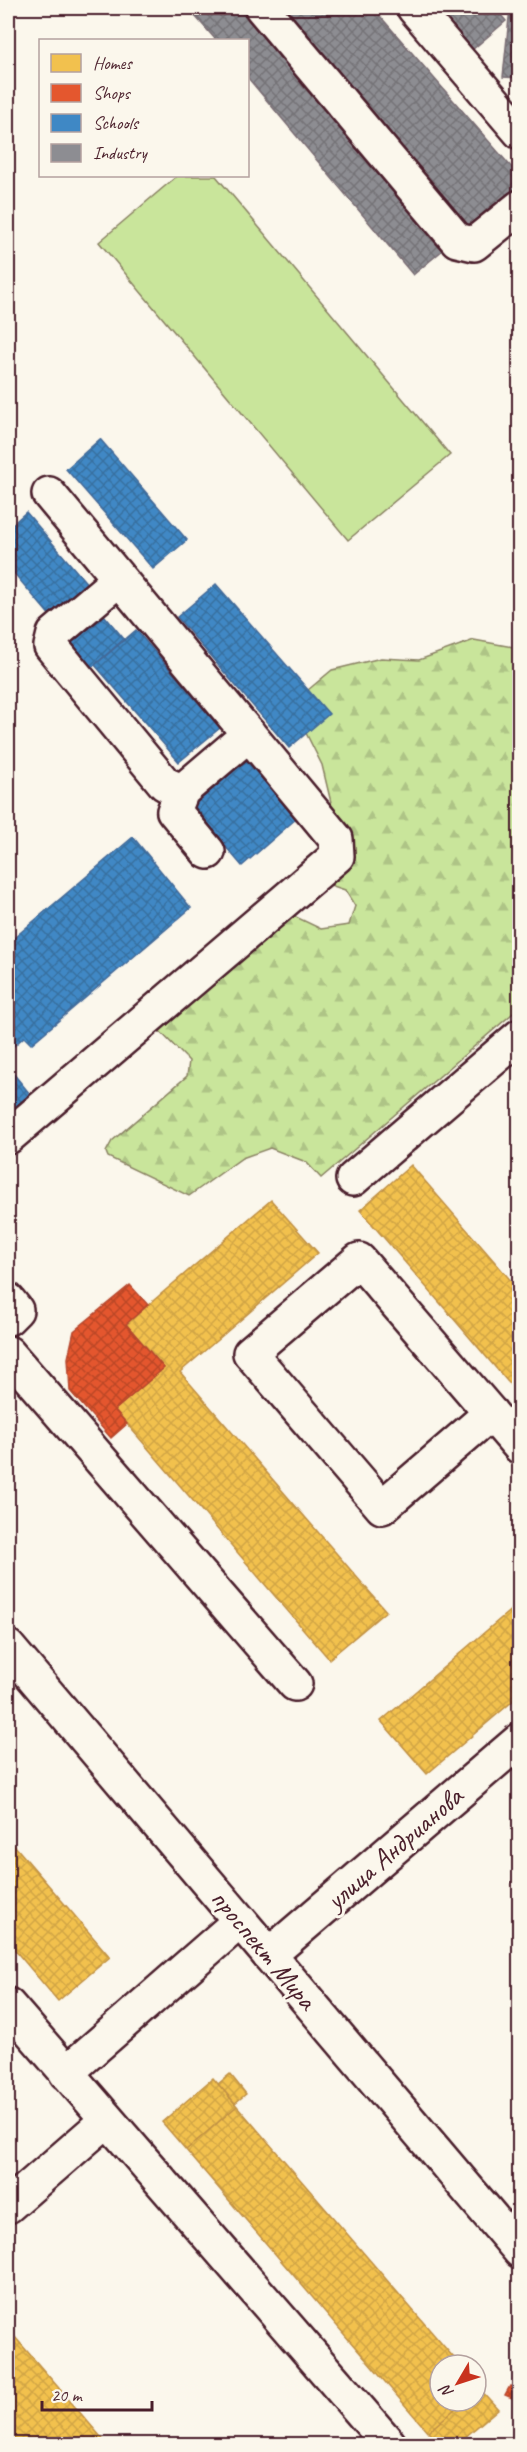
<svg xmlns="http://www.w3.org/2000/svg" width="527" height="2452" viewBox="0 0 527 2452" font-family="Caveat,sans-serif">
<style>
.forest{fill:url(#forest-firs);stroke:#8a8263;stroke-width:1.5}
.pitch{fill:#c9e59b;stroke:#8a8263;stroke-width:1.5}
.homes{fill:url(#homes-cross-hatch);stroke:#c09044;stroke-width:1.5}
.shops{fill:url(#shops-cross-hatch);stroke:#b6462d;stroke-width:1.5}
.schools{fill:url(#schools-cross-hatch);stroke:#426897;stroke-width:1.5}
.industry{fill:url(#industry-cross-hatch);stroke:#796c73;stroke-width:1.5}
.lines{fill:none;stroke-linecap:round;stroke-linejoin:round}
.minor-casing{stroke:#4a1f2b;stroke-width:38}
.major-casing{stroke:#4a1f2b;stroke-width:38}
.minor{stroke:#fbf7ec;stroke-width:33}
.major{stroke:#fbf7ec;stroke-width:33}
.labels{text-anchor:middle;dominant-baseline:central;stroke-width:6;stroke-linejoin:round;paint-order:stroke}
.street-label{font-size:28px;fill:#4a1f2b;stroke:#fbf7ec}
</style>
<defs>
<pattern id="forest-firs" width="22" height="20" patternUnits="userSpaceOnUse" patternTransform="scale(1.5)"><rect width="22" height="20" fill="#c9e59b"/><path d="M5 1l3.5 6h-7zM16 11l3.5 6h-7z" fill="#aec486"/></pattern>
<pattern id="homes-cross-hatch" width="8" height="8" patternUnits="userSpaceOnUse" patternTransform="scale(1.5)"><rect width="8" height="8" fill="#f2c14e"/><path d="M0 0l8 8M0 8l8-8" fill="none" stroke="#d1a544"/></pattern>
<pattern id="shops-cross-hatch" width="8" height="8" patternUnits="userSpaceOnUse" patternTransform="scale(1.5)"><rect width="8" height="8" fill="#e4572e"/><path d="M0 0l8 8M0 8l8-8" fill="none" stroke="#bb4727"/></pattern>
<pattern id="schools-cross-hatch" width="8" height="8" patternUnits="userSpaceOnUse" patternTransform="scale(1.5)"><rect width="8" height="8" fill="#3f88c5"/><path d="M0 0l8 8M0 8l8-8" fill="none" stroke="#376fa0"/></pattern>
<pattern id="industry-cross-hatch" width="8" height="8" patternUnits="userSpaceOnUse" patternTransform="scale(1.5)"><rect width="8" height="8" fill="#8d8d92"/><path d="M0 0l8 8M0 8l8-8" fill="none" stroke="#757377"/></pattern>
</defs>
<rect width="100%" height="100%" fill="#fbf7ec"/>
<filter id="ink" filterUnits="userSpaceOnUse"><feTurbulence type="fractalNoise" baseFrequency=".0167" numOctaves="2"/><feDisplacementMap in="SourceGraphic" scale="12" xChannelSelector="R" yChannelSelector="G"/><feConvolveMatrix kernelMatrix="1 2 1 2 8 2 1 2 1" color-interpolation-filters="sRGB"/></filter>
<g filter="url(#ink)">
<path class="forest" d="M 474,640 L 519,648 L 519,1008 L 321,1178 L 306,1162 L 270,1148 L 242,1158 L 189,1196 L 108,1157 L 106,1152 L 112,1141 L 187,1076 L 189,1061 L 148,1019 L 290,914 L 321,929 L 349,925 L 355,906 L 345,890 L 330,885 L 326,873 L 340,840 L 322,765 L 306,733 L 308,690 L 332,670 L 381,658 L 419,660 Z"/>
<path class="pitch" d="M 177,176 L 216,176 L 450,455 L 348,540 L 99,242 Z"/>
<path class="homes" d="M 411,1165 L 520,1291 L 520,1396 L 360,1210 Z
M 271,1200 L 318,1253 L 180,1372 L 386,1611 L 329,1659 L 115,1410 L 164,1368 L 126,1324 Z
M 520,1602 L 520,1695 L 427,1774 L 381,1721 Z
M 8,1838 L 110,1957 L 58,2001 L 8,1942 Z
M 230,2074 L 246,2094 L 235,2103 L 218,2084 Z
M 213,2078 L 237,2106 L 186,2150 L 162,2122 Z
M 237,2106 L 460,2365 L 440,2365 L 440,2401 L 464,2401 L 428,2432 L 186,2150 Z
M 8,2329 L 107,2444 L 14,2444 L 8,2437 Z
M 479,2388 L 498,2409 L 457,2444 L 439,2444 L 428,2432 L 464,2401 L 476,2401 L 476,2391 Z"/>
<path class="shops" d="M 130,1285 L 148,1305 L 126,1324 L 164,1368 L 115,1410 L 127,1424 L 111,1438 L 70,1391 L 68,1358 L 74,1331 Z
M 510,2386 L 520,2390 L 519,2401 L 505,2395 Z"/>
<path class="schools" d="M 100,439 L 187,540 L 153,569 L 66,469 Z
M 26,512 L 94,592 L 57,624 L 13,572 L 8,577 L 8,528 Z
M 216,584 L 329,714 L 289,748 L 177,617 Z
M 104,615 L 124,639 L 90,669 L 69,645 Z
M 136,630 L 220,728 L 179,762 L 95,665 Z
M 247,760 L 297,818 L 242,866 L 192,807 Z
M 133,837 L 191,908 L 31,1044 L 24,1037 L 8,1051 L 8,943 Z
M 8,1067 L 34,1099 L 8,1121 Z"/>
<path class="industry" d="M 188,8 L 251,8 L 450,244 L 413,275 L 248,78 L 248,40 L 216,40 Z
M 272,8 L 373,8 L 520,177 L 520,190 L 468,235 Z
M 436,8 L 495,8 L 506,21 L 472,50 Z
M 510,8 L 520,8 L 520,78 L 503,77 Z"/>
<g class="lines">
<g class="minor-casing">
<path id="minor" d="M 262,8 L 457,240 L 474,244 L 520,207
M 414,8 L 520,132
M 119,579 L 54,634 L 51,646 L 165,784 L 182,791
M 208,852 L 174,811 L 182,791 L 249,734
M 8,1137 L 337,856 L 336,839 L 49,494
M 353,1179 L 520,1036
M 8,1300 L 16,1310 L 8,1318
M 8,1353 L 295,1684
M 491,1413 L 382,1507 L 250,1353 L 359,1260 L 520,1447
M 269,1955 L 520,1740
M 8,2005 L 389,2444
M 66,2073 L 240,1921
M 8,2206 L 107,2120"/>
</g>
<g class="major-casing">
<path id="major" d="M 8,1647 L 520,2251"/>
</g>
<use href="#minor" class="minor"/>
<use href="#major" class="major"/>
</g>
</g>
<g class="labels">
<g class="street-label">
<text transform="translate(394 1848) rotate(-41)">улица Андрианова</text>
<text transform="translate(264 1949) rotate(50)">проспект Мира</text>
</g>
</g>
<rect width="527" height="2452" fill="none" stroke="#fbf7ec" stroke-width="30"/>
<rect x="15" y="15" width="497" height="2422" fill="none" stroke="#4a1f2b" stroke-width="2" filter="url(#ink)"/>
<rect x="39" y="39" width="210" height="138" fill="#fbf7ec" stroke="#b4a19f" stroke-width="1.5"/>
<rect x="51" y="54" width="30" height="18" fill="#f2c14e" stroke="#b4a19f" stroke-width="1.5"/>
<text x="93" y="69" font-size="18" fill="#4a1f2b">Homes</text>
<rect x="51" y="84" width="30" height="18" fill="#e4572e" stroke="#b4a19f" stroke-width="1.5"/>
<text x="93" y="99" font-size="18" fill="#4a1f2b">Shops</text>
<rect x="51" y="114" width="30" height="18" fill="#3f88c5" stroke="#b4a19f" stroke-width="1.5"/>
<text x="93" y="129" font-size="18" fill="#4a1f2b">Schools</text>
<rect x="51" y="144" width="30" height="18" fill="#8d8d92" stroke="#b4a19f" stroke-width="1.5"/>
<text x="93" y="159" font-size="18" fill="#4a1f2b">Industry</text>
<g transform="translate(458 2383) rotate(231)"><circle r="28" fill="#fbf7ec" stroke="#b4a19f" stroke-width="1.5"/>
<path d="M0-4.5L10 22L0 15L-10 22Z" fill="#c8321e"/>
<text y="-9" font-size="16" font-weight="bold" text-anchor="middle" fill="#4a1f2b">N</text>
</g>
<path d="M42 2401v9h110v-9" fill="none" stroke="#4a1f2b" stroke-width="3"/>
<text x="51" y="2401" font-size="18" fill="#4a1f2b" stroke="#fbf7ec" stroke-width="4.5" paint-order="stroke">20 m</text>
</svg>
